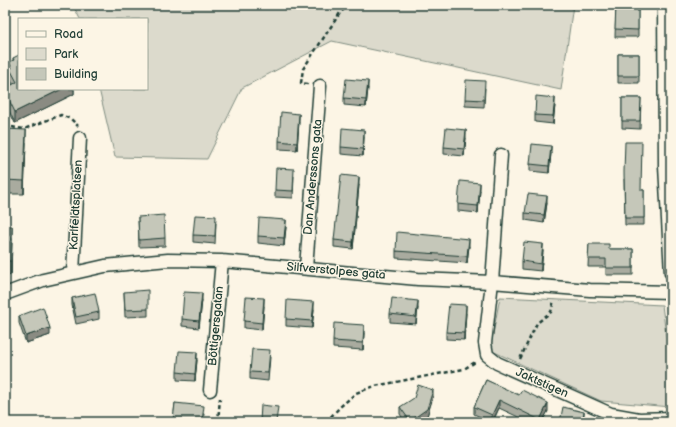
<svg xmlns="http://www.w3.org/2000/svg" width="676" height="427" viewBox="0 0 676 427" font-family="'Balsamiq Sans',sans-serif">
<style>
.green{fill:#dcdacc;stroke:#7e8c80}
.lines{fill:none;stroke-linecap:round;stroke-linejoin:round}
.minor-casing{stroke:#1f3d34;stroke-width:15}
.path{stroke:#1f3d34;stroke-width:2.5;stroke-dasharray:4 3;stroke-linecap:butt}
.minor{stroke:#fcf5e5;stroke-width:12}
.wall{fill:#a9ab9f;stroke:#1f3d34}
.shaded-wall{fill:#8a8b82;stroke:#1f3d34}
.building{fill:#c5c7b9;stroke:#1f3d34}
.labels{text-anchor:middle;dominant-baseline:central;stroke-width:3;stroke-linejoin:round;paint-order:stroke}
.street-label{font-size:12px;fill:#1f3d34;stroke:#fcf5e5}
</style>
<rect width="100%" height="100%" fill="#fcf5e5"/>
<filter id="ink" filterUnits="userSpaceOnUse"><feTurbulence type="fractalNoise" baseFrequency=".025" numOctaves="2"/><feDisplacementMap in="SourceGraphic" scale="8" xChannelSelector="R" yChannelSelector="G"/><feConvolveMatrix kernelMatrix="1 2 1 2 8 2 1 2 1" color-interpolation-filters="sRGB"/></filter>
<g filter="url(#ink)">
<path class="green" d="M 73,5 L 573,5 L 561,90 L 332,41 L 242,88 L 207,159 L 115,157 L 99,89 L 147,89 L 147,19 L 80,19 Z
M 500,297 L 662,305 L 671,373 L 671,407 L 601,401 L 490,350 Z"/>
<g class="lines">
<g class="minor-casing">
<path id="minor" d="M 664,5 L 665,166 L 671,273
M 501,155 L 492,282 L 485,343 L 487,355 L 497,363 L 611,414 L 639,419 L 671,418
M 306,268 L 320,86
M 73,273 L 80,138
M 5,294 L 43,280 L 105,266 L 168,260 L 222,261 L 418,279 L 492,282 L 590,290 L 671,292
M 210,390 L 222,261"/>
</g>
<path class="path" d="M 5,9 L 12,5
M 308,84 L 301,83 L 303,69 L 340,13 L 348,5
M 5,126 L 24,129 L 61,115 L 71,119 L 78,126
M 520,359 L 537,323 L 551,312 L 554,300
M 218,422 L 220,398
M 326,422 L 340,407 L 356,393 L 375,386 L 464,369 L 477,361"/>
<use href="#minor" class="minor"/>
</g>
<path class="wall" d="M 616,5 L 638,5 L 638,37 L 615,37 Z
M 618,54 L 639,54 L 639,83 L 618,83 Z
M 13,58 L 74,89 L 74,94 L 15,123 L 5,103 L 5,89 L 13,84 L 10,79 L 9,62 L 13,61 Z
M 368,88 L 366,107 L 344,105 L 344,98 Z
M 485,88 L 484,107 L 465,106 L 465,99 Z
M 622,98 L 641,98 L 640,129 L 622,128 Z
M 555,105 L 553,124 L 535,122 L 535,115 Z
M 299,121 L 297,150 L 279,149 L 279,141 Z
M 5,129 L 26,143 L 24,194 L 5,194 Z
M 364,137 L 363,156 L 341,154 L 341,147 Z
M 466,138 L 464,156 L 444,154 L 444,147 Z
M 551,153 L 549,173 L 530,171 L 530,164 Z
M 294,176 L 293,198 L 275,197 L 275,190 Z
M 624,179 L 641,190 L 644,190 L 644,225 L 625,225 Z
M 359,185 L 353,249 L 334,247 L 334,240 Z
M 480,190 L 478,213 L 458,211 L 458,204 Z
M 547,203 L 544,223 L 525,220 L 525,213 Z
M 5,212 L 8,226 L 12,239 L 11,275 L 5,274 Z
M 138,217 L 165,238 L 165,246 L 139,247 Z
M 216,223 L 215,244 L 193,242 L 193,235 Z
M 286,227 L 284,246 L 258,243 L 258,236 Z
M 589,244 L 609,249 L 633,249 L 633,275 L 606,275 L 606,267 L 588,267 Z
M 469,246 L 467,263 L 396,258 L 396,251 Z
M 543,251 L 541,271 L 522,269 L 522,261 Z
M 124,292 L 148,309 L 148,316 L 125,317 Z
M 72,298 L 99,312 L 99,319 L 76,324 L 72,305 Z
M 202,300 L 199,328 L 182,326 L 182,319 Z
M 264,306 L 262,330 L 244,328 L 244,321 Z
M 418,308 L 416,324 L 390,322 L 390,314 Z
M 314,309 L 312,328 L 286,326 L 286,319 Z
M 466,313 L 464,340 L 446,339 L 446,332 Z
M 19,316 L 50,335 L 26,343 L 19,323 Z
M 364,333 L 363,350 L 333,348 L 333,341 Z
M 270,357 L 268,381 L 250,379 L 250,372 Z
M 197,360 L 195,381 L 177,380 L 177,372 Z
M 486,380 L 548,411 L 542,422 L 529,422 L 499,408 L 493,422 L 491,422 L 474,414 L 474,407 Z
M 433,397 L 427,416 L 419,422 L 405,422 L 400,414 L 400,407 Z
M 175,403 L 204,414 L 203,422 L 173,422 Z"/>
<path class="shaded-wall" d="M 368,81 L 368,88 L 366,107 L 366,100 Z
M 62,89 L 74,89 L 74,94 L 15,123 L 15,112 Z
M 555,98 L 555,105 L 553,124 L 553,116 Z
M 299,114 L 299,121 L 297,150 L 297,143 Z
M 26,130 L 26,143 L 24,194 L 24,181 Z
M 364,130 L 364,137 L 363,156 L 363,149 Z
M 466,130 L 466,138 L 464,156 L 464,149 Z
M 551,146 L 551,153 L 549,173 L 549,166 Z
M 359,177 L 359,185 L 353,249 L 353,242 Z
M 480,183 L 480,190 L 478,213 L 478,206 Z
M 547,196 L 547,203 L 544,223 L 544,215 Z
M 286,220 L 286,227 L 284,246 L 284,238 Z
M 12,226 L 12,239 L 11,275 L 11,261 Z
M 469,239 L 469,246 L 467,263 L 467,256 Z
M 543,244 L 543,251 L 541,271 L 541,264 Z
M 202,293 L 202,300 L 199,328 L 199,321 Z
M 264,298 L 264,306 L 262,330 L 262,323 Z
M 418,301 L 418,308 L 416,324 L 416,317 Z
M 314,302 L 314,309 L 312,328 L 312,321 Z
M 466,305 L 466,313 L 464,340 L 464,333 Z
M 364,325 L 364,333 L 363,350 L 363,343 Z
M 50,328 L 50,335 L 26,343 L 26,336 Z
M 197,352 L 197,360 L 195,381 L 195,374 Z
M 433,390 L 433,397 L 427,416 L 419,422 L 410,422 Z
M 499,400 L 499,408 L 492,422 L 492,415 Z
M 548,403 L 548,411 L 542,422 L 540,422 L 540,420 Z
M 584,412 L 584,422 L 582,422 Z"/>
<path class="building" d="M 616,5 L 638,5 L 638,30 L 615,29 Z
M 618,54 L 639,54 L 639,76 L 618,76 Z
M 19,55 L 19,89 L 62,89 L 15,112 L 5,92 L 5,89 L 17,82 L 10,69 L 12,68 L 9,62 L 14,60 L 13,58 Z
M 346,79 L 368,81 L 366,100 L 344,98 Z
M 466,80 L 485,81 L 484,100 L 465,99 Z
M 536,96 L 555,98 L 553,116 L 535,115 Z
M 622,98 L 641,98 L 640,121 L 622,121 Z
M 281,112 L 299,114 L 297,143 L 279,141 Z
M 342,128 L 364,130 L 363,149 L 341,147 Z
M 446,128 L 466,130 L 464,149 L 444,147 Z
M 5,129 L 26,130 L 24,181 L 5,180 Z
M 625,142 L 642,142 L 641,190 L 644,190 L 644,218 L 625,218 L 624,172 Z
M 532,144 L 551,146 L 549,166 L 530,164 Z
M 276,168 L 294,169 L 293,191 L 275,190 Z
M 341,175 L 359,177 L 353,242 L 334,240 Z
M 460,181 L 480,183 L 478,206 L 458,204 Z
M 528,194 L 547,196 L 544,215 L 525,213 Z
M 5,212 L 8,213 L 7,226 L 12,226 L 11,261 L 5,261 Z
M 164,215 L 165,238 L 139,240 L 138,217 Z
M 195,215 L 216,216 L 215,236 L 193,235 Z
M 259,218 L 286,220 L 284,238 L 258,236 Z
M 397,232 L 469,239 L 467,256 L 396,251 Z
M 524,242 L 543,244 L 541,264 L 522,261 Z
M 589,244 L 609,244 L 609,249 L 633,249 L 633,268 L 606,268 L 606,259 L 588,259 Z
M 148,290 L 148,309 L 125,310 L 124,292 Z
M 184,292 L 202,293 L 199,321 L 182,319 Z
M 95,293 L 99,312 L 76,317 L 72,298 Z
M 246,297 L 264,298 L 262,323 L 244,321 Z
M 392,298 L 418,301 L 416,317 L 390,314 Z
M 287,300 L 314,302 L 312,321 L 286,319 Z
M 449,304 L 466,305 L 464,333 L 446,332 Z
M 43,307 L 50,328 L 26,336 L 19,316 Z
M 334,323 L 364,325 L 363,343 L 333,341 Z
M 252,349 L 270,350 L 268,373 L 250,372 Z
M 179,351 L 197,352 L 195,374 L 177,372 Z
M 486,380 L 519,395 L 522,390 L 548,403 L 540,420 L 499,400 L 492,415 L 474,407 Z
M 418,385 L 433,390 L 427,409 L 410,421 L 400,407 L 414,398 Z
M 175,403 L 204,406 L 202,422 L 187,422 L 173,420 Z
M 261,405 L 278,407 L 276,422 L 260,422 Z
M 563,407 L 584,412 L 582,422 L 560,422 Z"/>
</g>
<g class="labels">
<g class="street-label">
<text transform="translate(313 177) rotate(-85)">Dan Anderssons gata</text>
<text transform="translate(76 205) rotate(-87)">Karlfeldtsplatsen</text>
<text transform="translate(336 271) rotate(5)">Silfverstolpes gata</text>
<text transform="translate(216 326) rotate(-85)">Böttigersgatan</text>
<text transform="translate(542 383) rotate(24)">Jaktstigen</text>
</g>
</g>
<rect width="676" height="427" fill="none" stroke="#fcf5e5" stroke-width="20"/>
<rect x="10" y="10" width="656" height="407" fill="none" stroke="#1f3d34" stroke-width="1.5" filter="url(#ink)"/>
<rect x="18" y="18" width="130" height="72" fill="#fcf5e5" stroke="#a4ab9e"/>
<rect x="26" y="31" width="20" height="6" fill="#fcf5e5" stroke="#a4ab9e"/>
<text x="54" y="38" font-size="12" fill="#1f3d34">Road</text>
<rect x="26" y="48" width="20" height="12" fill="#dcdacc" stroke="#a4ab9e"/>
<text x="54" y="58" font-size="12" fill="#1f3d34">Park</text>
<rect x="26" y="68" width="20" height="12" fill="#c5c7b9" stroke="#a4ab9e"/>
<text x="54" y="78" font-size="12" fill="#1f3d34">Building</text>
</svg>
